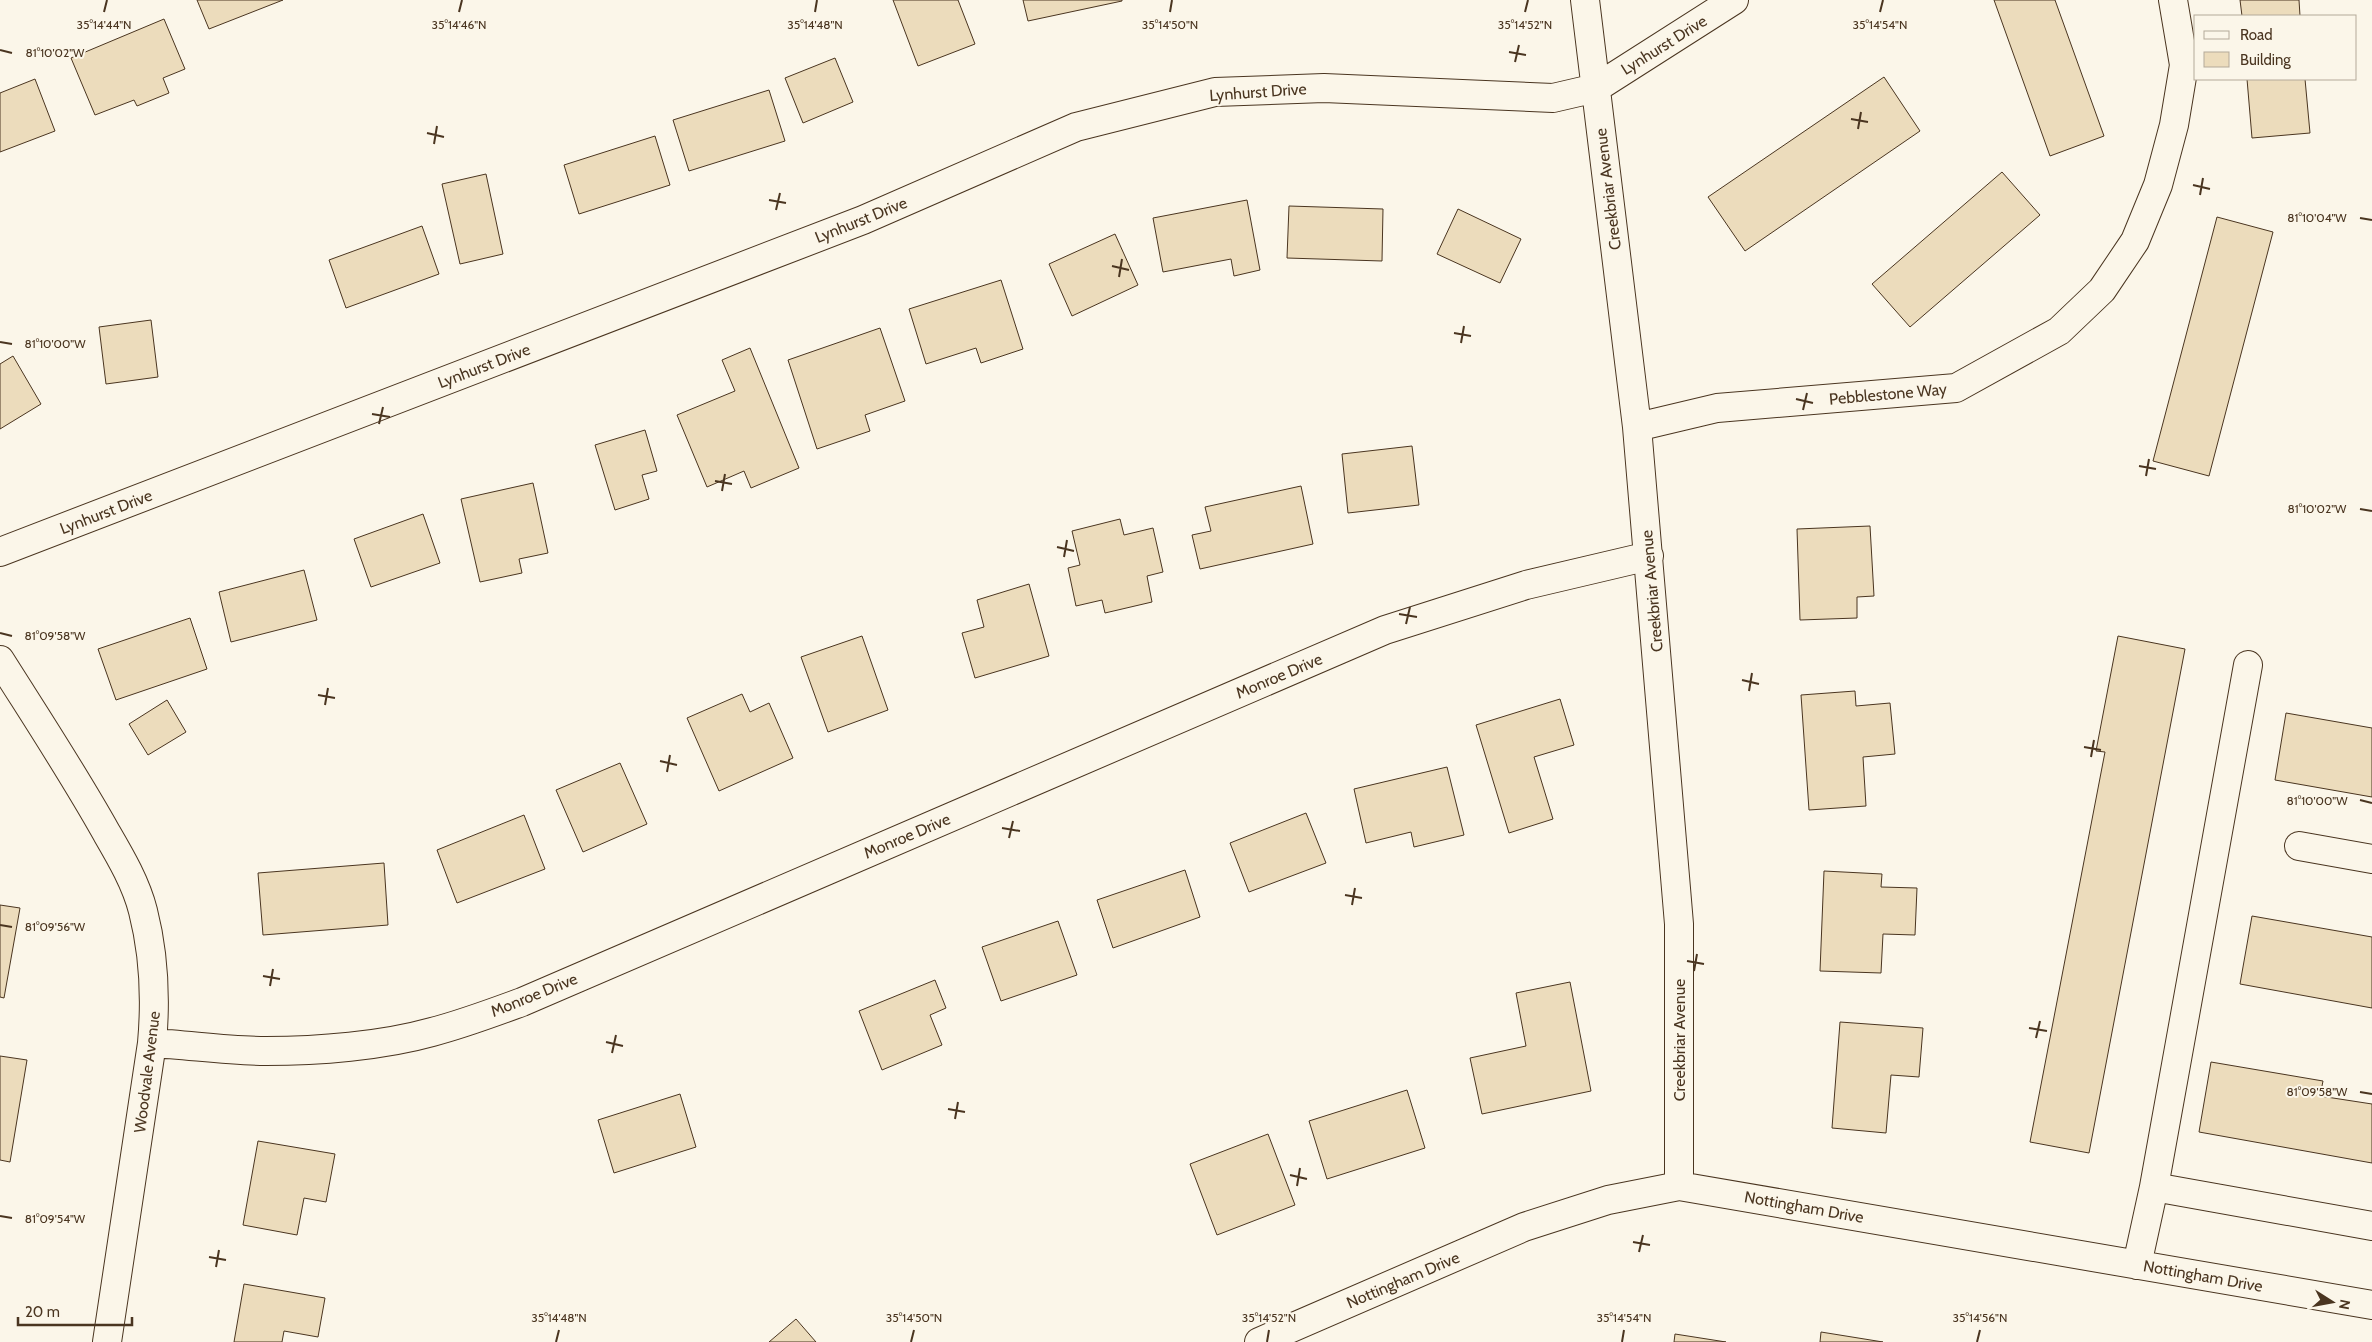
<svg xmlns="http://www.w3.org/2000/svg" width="2372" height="1342" viewBox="0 0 2372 1342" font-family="Cabin,sans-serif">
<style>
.building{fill:#ecdcbc;stroke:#4a3520}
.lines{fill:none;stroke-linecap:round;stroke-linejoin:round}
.minor-casing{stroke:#4a3520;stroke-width:30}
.minor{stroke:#fbf6e9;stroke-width:28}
.ticks{fill:none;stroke:#4a3520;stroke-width:2}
.labels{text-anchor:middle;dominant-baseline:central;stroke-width:4;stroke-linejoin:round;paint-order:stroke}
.street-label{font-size:16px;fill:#4a3520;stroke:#fbf6e9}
.ticks-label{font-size:12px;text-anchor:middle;fill:#4a3520;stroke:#fbf6e9;stroke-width:4;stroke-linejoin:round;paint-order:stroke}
</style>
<rect width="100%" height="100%" fill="#fbf6e9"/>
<path class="building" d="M 197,0 L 283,0 L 209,29 Z
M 893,0 L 958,0 L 975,44 L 918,66 Z
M 1023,0 L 1122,0 L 1122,1 L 1028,21 Z
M 1994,0 L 2055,0 L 2104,136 L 2050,156 Z
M 2240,0 L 2299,0 L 2300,16 L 2242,16 Z
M 164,19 L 185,69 L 163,78 L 169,93 L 137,106 L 134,100 L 95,115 L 71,58 Z
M 835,58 L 853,102 L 803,123 L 785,78 Z
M 1884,77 L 1920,131 L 1745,251 L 1708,197 Z
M 35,79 L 55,131 L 0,152 L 0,93 Z
M 2247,79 L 2305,79 L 2310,133 L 2252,138 Z
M 769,90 L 785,141 L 689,171 L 673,120 Z
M 655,136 L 670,185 L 579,214 L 564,165 Z
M 2002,172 L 2040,215 L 1910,327 L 1872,284 Z
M 486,174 L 503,254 L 460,264 L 442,184 Z
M 1247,200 L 1260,270 L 1234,276 L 1231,259 L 1163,272 L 1153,218 Z
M 1289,206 L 1383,209 L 1382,261 L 1287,258 Z
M 1458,209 L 1521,239 L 1500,283 L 1437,254 Z
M 2217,217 L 2273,232 L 2209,476 L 2153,461 Z
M 422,226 L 439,274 L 346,308 L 329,260 Z
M 1115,234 L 1138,285 L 1072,316 L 1049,264 Z
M 1001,280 L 1023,349 L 981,363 L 976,348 L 926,364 L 909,309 Z
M 151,320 L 158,377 L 106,384 L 99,327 Z
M 880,328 L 905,401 L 865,415 L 870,431 L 817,449 L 788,360 Z
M 750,348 L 799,468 L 751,488 L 744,471 L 707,487 L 677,415 L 735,391 L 722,360 Z
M 13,356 L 41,404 L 0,429 L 0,364 Z
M 645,430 L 657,471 L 642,475 L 649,499 L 615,510 L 595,445 Z
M 1412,446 L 1419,505 L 1348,513 L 1342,454 Z
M 533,483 L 548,553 L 519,559 L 522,573 L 480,582 L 461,499 Z
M 1301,486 L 1313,544 L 1200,569 L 1192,535 L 1211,531 L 1205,507 Z
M 423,514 L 440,563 L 371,587 L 354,539 Z
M 1120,519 L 1124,535 L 1153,528 L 1163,572 L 1147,576 L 1152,602 L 1105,613 L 1102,600 L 1076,606 L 1068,568 L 1080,565 L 1072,531 Z
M 1870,526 L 1874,596 L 1857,597 L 1857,618 L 1800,620 L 1797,529 Z
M 304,570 L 317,620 L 231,642 L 219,592 Z
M 1029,584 L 1049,656 L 975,678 L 962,633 L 984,627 L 977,600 Z
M 190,618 L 207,669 L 116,700 L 98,649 Z
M 862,636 L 888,710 L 828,732 L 801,657 Z
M 2118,636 L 2185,649 L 2089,1153 L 2030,1142 L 2105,752 L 2096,751 Z
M 1855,691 L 1856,706 L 1890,703 L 1895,754 L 1863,757 L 1866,806 L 1809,810 L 1801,695 Z
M 742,694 L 750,712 L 769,703 L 793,758 L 719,791 L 687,718 Z
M 1560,699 L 1574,745 L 1534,757 L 1553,819 L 1509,833 L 1476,725 Z
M 167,700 L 186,732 L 148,755 L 129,724 Z
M 2286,713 L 2372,728 L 2372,797 L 2275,780 Z
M 620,763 L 647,824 L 583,852 L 556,790 Z
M 1447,767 L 1464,835 L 1414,847 L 1411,832 L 1366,843 L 1354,789 Z
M 1306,813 L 1326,863 L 1249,892 L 1230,843 Z
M 524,815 L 545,869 L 457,903 L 437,850 Z
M 384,863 L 388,925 L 263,935 L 258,873 Z
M 1185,870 L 1200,917 L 1113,948 L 1097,900 Z
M 1824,871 L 1882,874 L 1881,887 L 1917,888 L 1915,935 L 1883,934 L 1881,973 L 1820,971 Z
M 0,905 L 20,908 L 4,998 L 0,997 Z
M 2252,916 L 2372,937 L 2372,1008 L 2240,984 Z
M 1058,921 L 1077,975 L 1001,1001 L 982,947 Z
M 935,980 L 946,1008 L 930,1015 L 942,1045 L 882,1070 L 859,1011 Z
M 1570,982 L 1591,1091 L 1482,1114 L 1470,1058 L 1526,1046 L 1516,993 Z
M 1840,1022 L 1923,1028 L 1919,1077 L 1891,1075 L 1886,1133 L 1832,1128 Z
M 0,1056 L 27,1060 L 10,1162 L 0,1160 Z
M 2211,1062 L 2323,1081 L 2320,1096 L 2372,1104 L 2372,1163 L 2199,1132 Z
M 1407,1090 L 1425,1148 L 1327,1179 L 1309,1121 Z
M 680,1094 L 696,1147 L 614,1173 L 598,1120 Z
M 1268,1134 L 1295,1205 L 1217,1235 L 1190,1164 Z
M 258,1141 L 335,1154 L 326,1202 L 304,1198 L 297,1235 L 243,1225 Z
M 244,1284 L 325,1298 L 318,1337 L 284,1331 L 282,1342 L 234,1342 Z
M 796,1319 L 816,1342 L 769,1342 Z
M 1821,1332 L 1883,1342 L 1820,1342 Z
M 1675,1334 L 1726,1342 L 1674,1342 Z"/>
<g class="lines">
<g class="minor-casing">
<path id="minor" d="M 1585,0 L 1637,427 L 1679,924 L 1679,1186
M 1637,427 L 1717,408 L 1956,388 L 2059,331 L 2102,290 L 2135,241 L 2158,185 L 2174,125 L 2184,65 L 2173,0
M 0,552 L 863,220 L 1076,127 L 1215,92 L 1324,88 L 1553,98 L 1596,88 L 1734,0
M 0,660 C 36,717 73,773 106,832 C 120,856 136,883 143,911 C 154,954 156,998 152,1043 L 107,1342
M 2299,846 L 2372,859
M 152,1043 C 190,1045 228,1051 266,1051 C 318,1051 382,1046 432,1032 C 463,1024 492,1013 522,1002 L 1385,630 L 1526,585 L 1649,556
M 2154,1187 L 2372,1226
M 2137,1265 L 2154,1187 L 2248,665
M 1259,1342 L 1524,1227 L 1608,1200 L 1679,1186 L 2372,1305"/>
</g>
<use href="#minor" class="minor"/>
</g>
<path class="ticks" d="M 104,12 L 107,0M 459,12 L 462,0M 815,12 L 817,0M 1170,12 L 1172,0M 1525,12 L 1528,0M 1880,12 L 1883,0M 0,50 L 12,53M 1509,52 L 1526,55M 1515,62 L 1519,45M 1851,119 L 1868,122M 1858,129 L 1861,112M 427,133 L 444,137M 434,144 L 437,126M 2193,185 L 2210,189M 2200,195 L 2203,178M 769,200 L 786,203M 776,210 L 780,193M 2360,218 L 2372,220M 1112,266 L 1129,270M 1119,277 L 1122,259M 1454,333 L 1471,336M 0,342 L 12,344M 1461,343 L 1464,326M 1796,399 L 1813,403M 1803,410 L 1807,393M 372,414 L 390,417M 379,424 L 383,407M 2139,466 L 2156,469M 2146,476 L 2149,459M 715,481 L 732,484M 722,491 L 725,474M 2360,509 L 2372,511M 1057,547 L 1074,551M 1064,557 L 1067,540M 1399,614 L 1417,617M 1406,624 L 1410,607M 0,633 L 12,636M 1742,680 L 1759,684M 1749,691 L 1752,673M 318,695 L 335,698M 325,705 L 328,688M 2084,747 L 2101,750M 2091,757 L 2094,740M 660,761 L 677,765M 667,772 L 670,755M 2360,800 L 2372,803M 1002,828 L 1020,831M 1009,838 L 1013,821M 1345,895 L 1362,898M 1352,905 L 1355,888M 0,925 L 12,927M 1687,961 L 1704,964M 1694,971 L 1697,954M 263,976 L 280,979M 270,986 L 273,969M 2029,1028 L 2047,1031M 2036,1038 L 2040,1021M 606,1042 L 623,1046M 612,1053 L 616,1035M 2360,1092 L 2372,1094M 948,1109 L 965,1112M 955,1119 L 958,1102M 1290,1175 L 1307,1179M 1297,1186 L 1300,1168M 0,1216 L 12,1218M 1633,1242 L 1650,1245M 1639,1252 L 1643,1235M 209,1257 L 226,1260M 216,1267 L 219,1250M 556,1342 L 559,1330M 911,1342 L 914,1330M 1267,1342 L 1269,1330M 1622,1342 L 1624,1330M 1977,1342 L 1980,1330"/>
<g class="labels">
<g class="street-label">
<text transform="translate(1664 45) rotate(-32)">Lynhurst Drive</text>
<text transform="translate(1258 92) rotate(-4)">Lynhurst Drive</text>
<text transform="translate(1608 189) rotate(-97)">Creekbriar Avenue</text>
<text transform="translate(861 220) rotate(-22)">Lynhurst Drive</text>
<text transform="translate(484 366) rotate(-21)">Lynhurst Drive</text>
<text transform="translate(1888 394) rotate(-5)">Pebblestone Way</text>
<text transform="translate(106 512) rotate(-21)">Lynhurst Drive</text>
<text transform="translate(1652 591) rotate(-95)">Creekbriar Avenue</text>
<text transform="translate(1279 676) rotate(-23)">Monroe Drive</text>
<text transform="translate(907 836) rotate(-23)">Monroe Drive</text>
<text transform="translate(534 995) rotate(-22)">Monroe Drive</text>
<text transform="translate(1679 1040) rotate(-90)">Creekbriar Avenue</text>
<text transform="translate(147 1072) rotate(-83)">Woodvale Avenue</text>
<text transform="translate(1804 1207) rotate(10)">Nottingham Drive</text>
<text transform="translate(2203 1276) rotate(10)">Nottingham Drive</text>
<text transform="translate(1403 1280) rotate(-23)">Nottingham Drive</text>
</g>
</g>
<g class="ticks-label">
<text x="104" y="29">35°14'44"N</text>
<text x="459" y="29">35°14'46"N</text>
<text x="815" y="29">35°14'48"N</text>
<text x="1170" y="29">35°14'50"N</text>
<text x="1525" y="29">35°14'52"N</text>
<text x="1880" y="29">35°14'54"N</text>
<text x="55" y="57">81°10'02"W</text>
<text x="2317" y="222">81°10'04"W</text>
<text x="55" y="348">81°10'00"W</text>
<text x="2317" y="513">81°10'02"W</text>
<text x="55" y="640">81°09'58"W</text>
<text x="2317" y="805">81°10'00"W</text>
<text x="55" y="931">81°09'56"W</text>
<text x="2317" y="1096">81°09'58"W</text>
<text x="55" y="1223">81°09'54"W</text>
<text x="559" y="1322">35°14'48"N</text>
<text x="914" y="1322">35°14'50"N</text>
<text x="1269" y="1322">35°14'52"N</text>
<text x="1624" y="1322">35°14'54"N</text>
<text x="1980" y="1322">35°14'56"N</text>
</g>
<rect x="2194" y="15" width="162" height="65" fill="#fbf6e9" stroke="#b4a999"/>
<rect x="2204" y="31" width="25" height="8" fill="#fbf6e9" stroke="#b4a999"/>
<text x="2240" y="40" font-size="15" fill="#4a3520">Road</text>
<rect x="2204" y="52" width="25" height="15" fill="#ecdcbc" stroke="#b4a999"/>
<text x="2240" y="65" font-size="15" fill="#4a3520">Building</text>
<g transform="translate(2332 1302) rotate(101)" stroke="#fbf6e9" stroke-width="4" paint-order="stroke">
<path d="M0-4L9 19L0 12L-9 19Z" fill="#4a3520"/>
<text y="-8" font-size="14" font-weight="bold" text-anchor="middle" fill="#4a3520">N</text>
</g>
<path d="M18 1317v8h114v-8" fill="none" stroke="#4a3520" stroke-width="2.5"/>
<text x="25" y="1317" font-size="15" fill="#4a3520" stroke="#fbf6e9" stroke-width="4" paint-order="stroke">20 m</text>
</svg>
